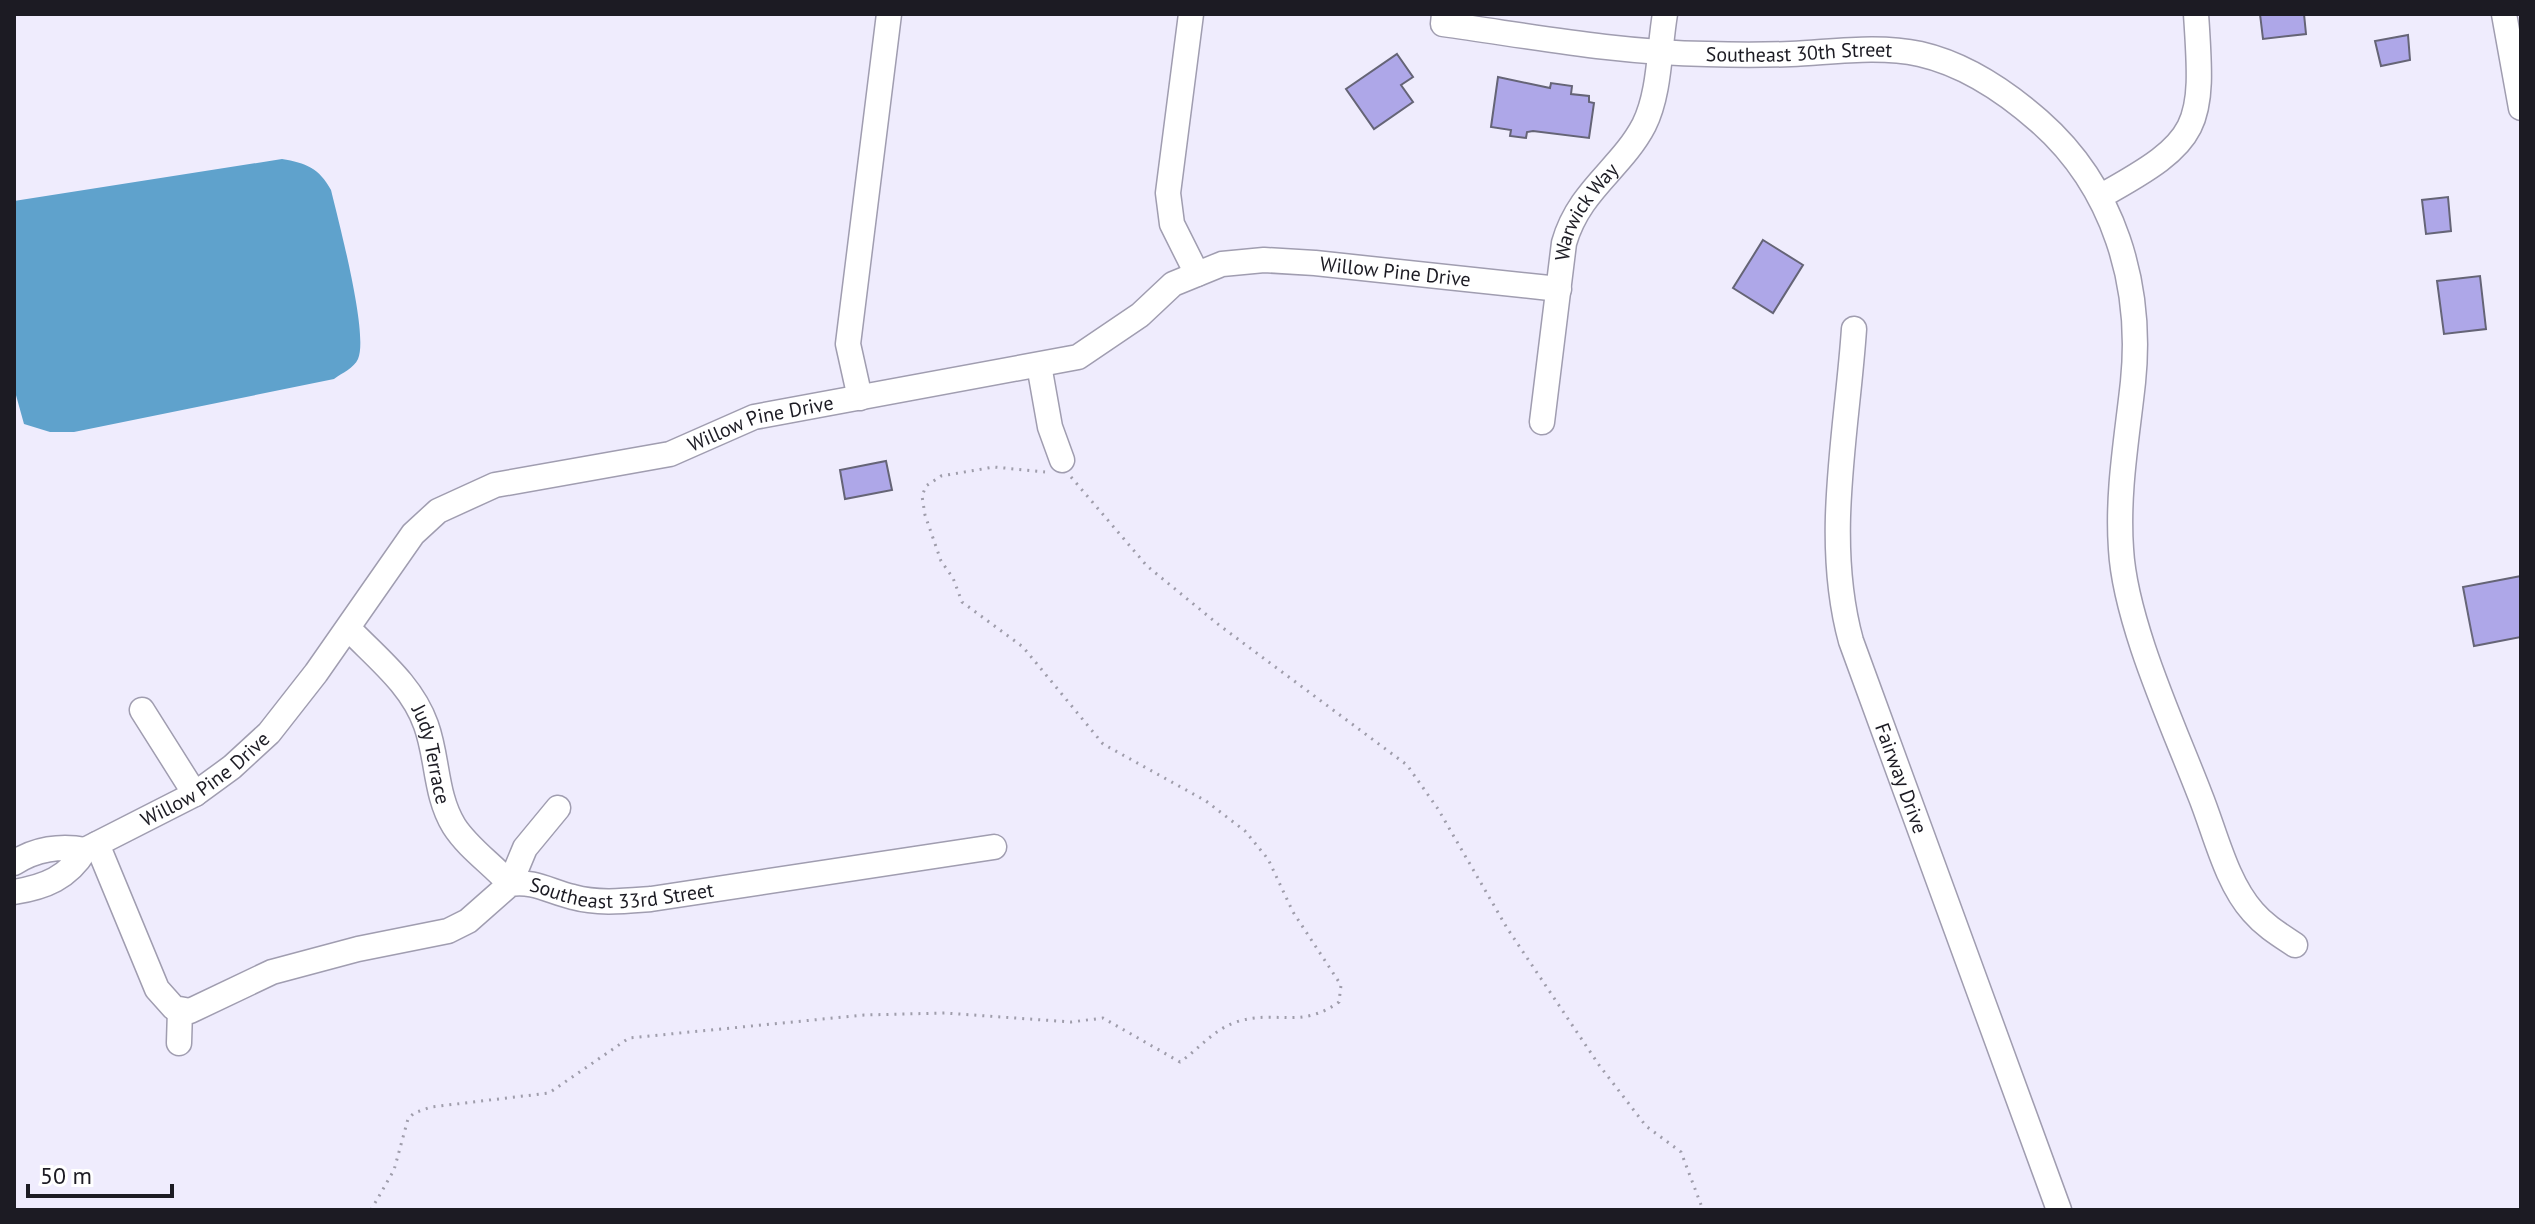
<svg xmlns="http://www.w3.org/2000/svg" width="2535" height="1224" viewBox="0 0 2535 1224" font-family="'PT Sans',sans-serif">
<style>
.water{fill:#5fa2cc}
.building{fill:#aea7e8;stroke:#656476;stroke-width:2}
.lines{fill:none;stroke-linecap:round;stroke-linejoin:round}
.minor-casing{stroke:#a09db0;stroke-width:27}
.path{stroke:#9f9dab;stroke-width:3;stroke-dasharray:2 6;stroke-linecap:butt}
.minor{stroke:#fff;stroke-width:24}
.labels{text-anchor:middle;dominant-baseline:central;stroke-width:8;stroke-linejoin:round;paint-order:stroke}
.street-label{font-size:20px;fill:#1c1b23;stroke:#fff}
</style>
<rect width="100%" height="100%" fill="#efecfd"/>
<path class="water" d="M 282,159 C 306,163 319,168 331,190 C 338,219 369,335 358,359 C 354,368 342,373 334,379 L 74,432 L 50,432 L 24,424 L 14,388 L 14,201 Z"/>
<path class="building" d="M 2260,14 L 2304,14 L 2306,34 L 2263,39 Z
M 2408,35 L 2410,60 L 2381,66 L 2375,41 Z
M 1397,54 L 1413,77 L 1401,85 L 1413,102 L 1374,129 L 1346,89 Z
M 1498,77 L 1550,88 L 1551,83 L 1572,86 L 1571,94 L 1589,96 L 1589,102 L 1594,103 L 1589,138 L 1533,131 L 1527,132 L 1526,138 L 1510,136 L 1511,130 L 1491,127 Z
M 2448,197 L 2451,231 L 2426,234 L 2422,200 Z
M 1763,240 L 1803,265 L 1773,313 L 1733,288 Z
M 2480,276 L 2486,329 L 2444,334 L 2437,281 Z
M 886,461 L 892,490 L 845,499 L 840,470 Z
M 2521,576 L 2521,637 L 2474,646 L 2463,587 Z"/>
<g class="lines">
<g class="minor-casing">
<g id="minor">
<path d="M 1191,14 L 1168,193 L 1172,224 L 1197,274"/>
<path id="s1" d="M 1444,14 L 1443,24 C 1530,36 1619,53 1707,54 C 1735,55 1763,55 1791,54 C 1834,52 1878,45 1920,54 C 1964,64 2006,92 2039,121 C 2114,187 2143,284 2133,382 C 2127,438 2117,492 2121,549 C 2125,622 2173,725 2200,795 C 2215,832 2226,882 2253,912 C 2265,926 2280,935 2295,945"/>
<path d="M 2504,14 L 2521,108"/>
<path d="M 2101,196 C 2202,140 2204,128 2196,14"/>
<path id="s2" d="M 1854,329 C 1847,433 1823,539 1851,641 L 2059,1210"/>
<path d="M 1039,365 L 1050,427 L 1062,460"/>
<path d="M 860,398 L 848,344 L 889,14"/>
<path id="s3" d="M 1542,422 L 1564,243 C 1579,190 1621,169 1644,125 C 1660,93 1659,49 1665,14"/>
<path id="s4" d="M 349,629 C 377,658 412,685 426,725 C 438,758 435,795 454,826 C 468,848 492,864 510,884 L 525,848 L 558,808"/>
<path d="M 142,710 L 195,794"/>
<path id="s5" d="M 97,844 L 157,989 L 174,1008 L 190,1011 L 272,972 L 358,949 L 448,931 L 468,921 L 510,884 C 533,880 551,892 573,897 C 598,904 625,901 651,899 L 994,847"/>
<path id="s6" d="M 85,850 L 195,794 L 232,767 L 269,733 L 316,673 L 413,534 L 438,511 L 495,485 L 670,454 L 754,417 L 1078,357 L 1140,315 L 1173,284 L 1222,264 L 1264,260 L 1315,263 L 1559,289"/>
<path d="M 14,863 C 35,849 61,845 85,850 C 68,878 45,887 14,892"/>
<path d="M 179,1043 L 180,1010"/>
</g>
</g>
<path class="path" d="M 1071,477 L 1147,566 L 1219,625 L 1407,765 L 1438,809 L 1507,928 L 1599,1065 L 1646,1126 L 1681,1152 L 1703,1210
M 371,1210 L 394,1170 L 408,1119 L 414,1113 L 431,1107 L 549,1093 L 629,1038 L 864,1015 L 945,1013 L 1071,1022 L 1103,1018 L 1180,1062 C 1199,1049 1213,1030 1236,1022 C 1276,1009 1300,1030 1339,1002 L 1341,985 L 1293,912 L 1268,859 L 1245,831 L 1206,801 L 1103,744 L 1023,647 L 962,602 L 953,578 L 941,561 L 925,515 L 922,496 L 926,486 L 941,476 L 994,467 L 1045,472"/>
<use href="#minor" class="minor"/>
</g>
<g class="labels">
<g class="street-label">
<text stroke="none"><textPath href="#s1" startOffset="368">Southeast 30th Street</textPath></text>
<text stroke="none"><textPath href="#s3" startOffset="218">Warwick Way</textPath></text>
<text stroke="none"><textPath href="#s6" startOffset="1508">Willow Pine Drive</textPath></text>
<text stroke="none"><textPath href="#s6" startOffset="836">Willow Pine Drive</textPath></text>
<text stroke="none"><textPath href="#s4" startOffset="154">Judy Terrace</textPath></text>
<text stroke="none"><textPath href="#s6" startOffset="140">Willow Pine Drive</textPath></text>
<text stroke="none"><textPath href="#s2" startOffset="460">Fairway Drive</textPath></text>
<text stroke="none"><textPath href="#s5" startOffset="662">Southeast 33rd Street</textPath></text>
</g>
</g>
<rect width="2535" height="1224" fill="none" stroke="#1c1b23" stroke-width="32"/>
<path d="M28 1184v12h144v-12" fill="none" stroke="#1c1b23" stroke-width="4"/>
<text x="40" y="1184" font-size="24" fill="#1c1b23" stroke="#ffffff" stroke-width="6" paint-order="stroke">50 m</text>
</svg>
